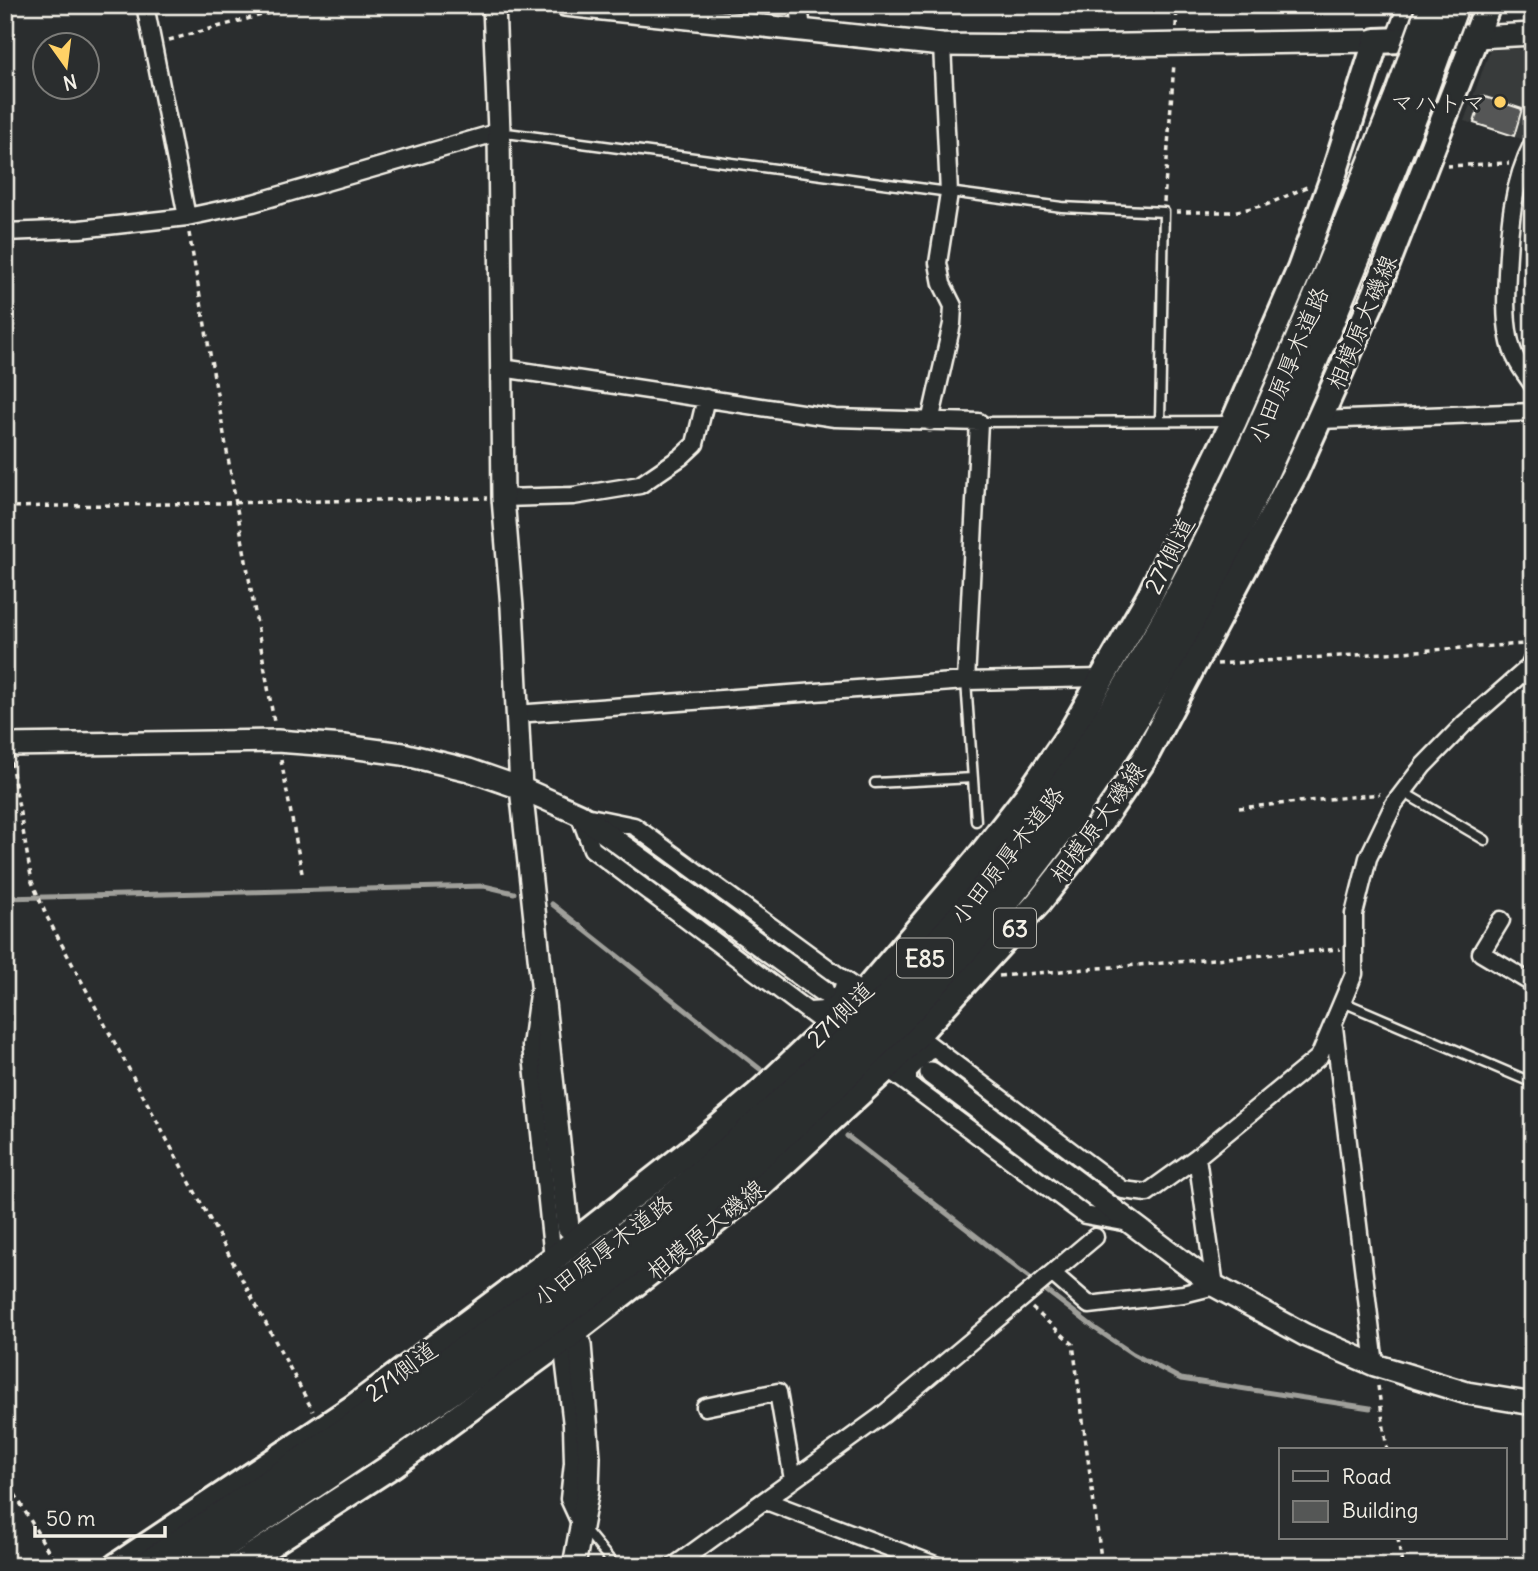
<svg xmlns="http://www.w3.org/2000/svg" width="1538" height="1571" viewBox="0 0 1538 1571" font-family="Delius,'Klee One',sans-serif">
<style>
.built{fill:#373a3a}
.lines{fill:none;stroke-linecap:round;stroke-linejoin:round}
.stream{stroke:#9f9f9a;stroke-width:5}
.building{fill:#555756;stroke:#f4f1e8;stroke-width:2}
.lane-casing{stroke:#f4f1e8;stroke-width:13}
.street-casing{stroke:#f4f1e8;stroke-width:21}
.secondary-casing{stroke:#f4f1e8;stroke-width:26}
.primary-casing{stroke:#f4f1e8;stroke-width:30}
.highway-casing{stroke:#f4f1e8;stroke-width:33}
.path{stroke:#f4f1e8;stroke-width:3.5;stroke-dasharray:5 5;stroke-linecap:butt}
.lane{stroke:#2a2d2e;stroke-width:8}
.street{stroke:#2a2d2e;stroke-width:16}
.secondary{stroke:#2a2d2e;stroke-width:21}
.primary{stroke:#2a2d2e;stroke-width:24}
.highway{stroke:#2a2d2e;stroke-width:28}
.highway-bridge-casing{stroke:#f4f1e8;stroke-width:33;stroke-linecap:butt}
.highway-bridge{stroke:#2a2d2e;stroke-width:28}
.poi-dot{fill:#ffd166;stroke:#2a2d2e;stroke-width:2.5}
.labels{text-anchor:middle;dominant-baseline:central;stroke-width:6;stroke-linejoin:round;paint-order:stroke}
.shield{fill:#2a2d2e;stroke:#b7b6b0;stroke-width:2}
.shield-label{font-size:23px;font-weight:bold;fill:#f4f1e8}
.poi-label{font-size:24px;fill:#f4f1e8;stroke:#2a2d2e;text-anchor:end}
.street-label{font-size:24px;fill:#f4f1e8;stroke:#2a2d2e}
</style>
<rect width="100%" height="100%" fill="#2a2d2e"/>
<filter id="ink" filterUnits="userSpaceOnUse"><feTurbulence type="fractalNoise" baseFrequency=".0143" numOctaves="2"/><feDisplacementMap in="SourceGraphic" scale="14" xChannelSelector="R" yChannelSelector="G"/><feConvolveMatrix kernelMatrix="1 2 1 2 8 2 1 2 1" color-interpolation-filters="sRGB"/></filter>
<g filter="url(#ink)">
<path class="built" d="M 1518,48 L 1526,54 L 1533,69 L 1533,132 L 1528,141 L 1464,121 L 1490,50 Z"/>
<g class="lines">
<path class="stream" d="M 5,898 L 484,886 L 514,893
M 552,904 L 760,1069
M 847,1136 L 1096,1329 L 1133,1354 L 1181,1379 L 1370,1408"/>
</g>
<path class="building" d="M 1482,96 L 1522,109 L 1514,136 L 1474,123 Z"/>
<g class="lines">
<g class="lane-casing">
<path id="lane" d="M 499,132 L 1062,207 L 1164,212 L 1160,421
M 979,422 L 1231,421
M 966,681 L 976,821
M 875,783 L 973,778
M 1403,792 L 1485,840
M 1343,1002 L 1533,1083
M 583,1527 L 615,1566"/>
</g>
<g class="street-casing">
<path id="street" d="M 145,5 L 187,217
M 799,5 L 802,30
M 1394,40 L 1407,5
M 1533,143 C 1512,184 1509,228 1507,273 C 1506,295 1505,316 1509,337 C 1512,356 1522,370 1533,385
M 5,232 L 80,229 L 187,217 L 253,203 L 499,132
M 502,368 L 835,418 L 979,422 L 966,681
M 1319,420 L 1533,412
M 930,422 L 952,324 L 953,306 L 942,284 L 938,263 L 949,193 L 942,45
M 503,498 L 573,496 L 640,485 L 681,457 L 695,444 L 706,398
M 516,714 L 966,681 L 1102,678
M 579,814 L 592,849 L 829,1027
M 585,816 L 634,826 L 862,993
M 1501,920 L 1481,953 L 1533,984
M 538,994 L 531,1046 L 553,1259
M 810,1011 L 824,1010 L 842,991 L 845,980
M 1334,1027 L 1375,1365
M 918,1036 L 1123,1190 L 1147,1193 L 1197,1157 L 1319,1057 L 1354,974 L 1354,914 L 1368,858 L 1394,804 L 1423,766 L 1464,724 L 1528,668 L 1533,658
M 887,1068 L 1085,1215 L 1129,1223
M 908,1083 L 908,1071 L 927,1052 L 935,1049
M 1052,1273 L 1089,1305 L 1183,1294 L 1215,1286 L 1197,1157
M 562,1341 L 572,1425 L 573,1463 L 569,1499 L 581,1525
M 705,1407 L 778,1392 L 793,1480
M 766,1501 L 938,1566
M 674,1566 L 884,1414 L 1095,1237"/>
</g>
<g class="secondary-casing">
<path id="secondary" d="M 494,5 L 499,132 L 503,498 L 512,607 L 521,788 L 568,1227
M 565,5 L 942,45 L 1067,46 L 1376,41
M 1477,37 L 1533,34
M 5,745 L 277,741 L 344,746 L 403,754 L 469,770 L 521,788 L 579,814 L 823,991
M 931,1073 L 1215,1286 L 1305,1335 L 1375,1365 L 1467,1393 L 1533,1404
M 574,1566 L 588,1489 L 589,1457 L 580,1344"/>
</g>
<g class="primary-casing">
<path id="primary" d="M 116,1566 L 354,1407 L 553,1259 L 694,1148 L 758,1094 L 829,1027 L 867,989 L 977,860 L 1027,796 L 1071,732 L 1149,597 L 1234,421 L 1300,269 L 1332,180 L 1376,41 L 1477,37
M 237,1566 L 393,1465 L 562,1341 L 753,1192 L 887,1068 L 1039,902 L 1094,832 L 1144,759 L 1295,473 L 1375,295 L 1488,5"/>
</g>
<g class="highway-casing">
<path id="highway" d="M 146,1566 C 254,1494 362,1422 468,1348 C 509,1320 551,1293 591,1263 C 776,1121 945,959 1077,766 C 1217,560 1308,324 1400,94
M 191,1566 C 292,1498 393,1431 493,1361 C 530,1334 569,1309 606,1281 C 793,1137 967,971 1099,774 C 1238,565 1327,328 1420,98"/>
</g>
<path class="path" d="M 1176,27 L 1177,5
M 169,40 L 299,5
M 1447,166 L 1509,163
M 1164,202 L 1174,63
M 1176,212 L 1232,212 L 1266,205 L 1307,187
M 189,233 L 274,722
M 5,507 L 487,498
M 1217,664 L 1524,644
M 281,760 L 302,873
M 11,762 L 32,882 L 47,917 L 313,1411
M 1239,808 L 1380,794
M 999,976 L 1340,949
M 1032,1308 L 1073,1344 L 1102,1566
M 1378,1386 L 1387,1450
M 5,1477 L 57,1566
M 1398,1538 L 1402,1566"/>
<use href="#lane" class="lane"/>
<use href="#street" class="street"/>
<use href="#secondary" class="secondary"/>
<use href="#primary" class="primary"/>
<use href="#highway" class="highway"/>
<g class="highway-bridge-casing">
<path id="highway-bridge" d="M 1400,94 L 1432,5
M 1420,98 L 1454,5"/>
</g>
<use href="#highway-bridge" class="highway-bridge"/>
</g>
</g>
<circle class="poi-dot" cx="1500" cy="102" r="7"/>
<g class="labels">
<g class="shield">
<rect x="994" y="908.5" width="42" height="39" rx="5"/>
<rect x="897" y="938.5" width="56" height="39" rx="5"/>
</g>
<g class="shield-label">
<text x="1015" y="928">63</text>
<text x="925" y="958">E85</text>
</g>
<g class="poi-label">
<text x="1486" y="102">マハトマ</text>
</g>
<g class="street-label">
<text transform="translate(1361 322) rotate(-67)">相模原大磯線</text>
<text transform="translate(1288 365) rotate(-67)">小田原厚木道路</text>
<text transform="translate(1169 555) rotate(-64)">271側道</text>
<text transform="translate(1097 822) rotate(-54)">相模原大磯線</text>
<text transform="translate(1007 855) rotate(-52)">小田原厚木道路</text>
<text transform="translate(840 1014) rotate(-45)">271側道</text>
<text transform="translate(705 1229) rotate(-39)">相模原大磯線</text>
<text transform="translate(603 1250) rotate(-37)">小田原厚木道路</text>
<text transform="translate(401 1371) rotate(-37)">271側道</text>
</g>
</g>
<rect width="1538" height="1571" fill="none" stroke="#2a2d2e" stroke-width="28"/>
<rect x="14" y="14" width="1510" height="1543" fill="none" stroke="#f4f1e8" stroke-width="2.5" filter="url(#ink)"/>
<rect x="1279" y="1448" width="228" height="91" fill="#2a2d2e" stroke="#7b7b78" stroke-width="2"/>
<rect x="1293" y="1471" width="35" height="10" fill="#2a2d2e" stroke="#7b7b78" stroke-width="2"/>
<text x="1342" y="1484" font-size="21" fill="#f4f1e8">Road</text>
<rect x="1293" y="1501" width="35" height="21" fill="#555756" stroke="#7b7b78" stroke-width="2"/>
<text x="1342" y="1518" font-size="21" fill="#f4f1e8">Building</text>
<g transform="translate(66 66) rotate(166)"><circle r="33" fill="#2a2d2e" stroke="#7b7b78" stroke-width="2"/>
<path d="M0-5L12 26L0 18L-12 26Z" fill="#ffd166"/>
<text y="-10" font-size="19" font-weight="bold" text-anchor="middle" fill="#f4f1e8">N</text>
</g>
<path d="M35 1526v10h130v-10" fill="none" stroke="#f4f1e8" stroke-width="3.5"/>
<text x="46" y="1526" font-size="21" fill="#f4f1e8" stroke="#2a2d2e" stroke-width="5" paint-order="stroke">50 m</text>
</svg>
